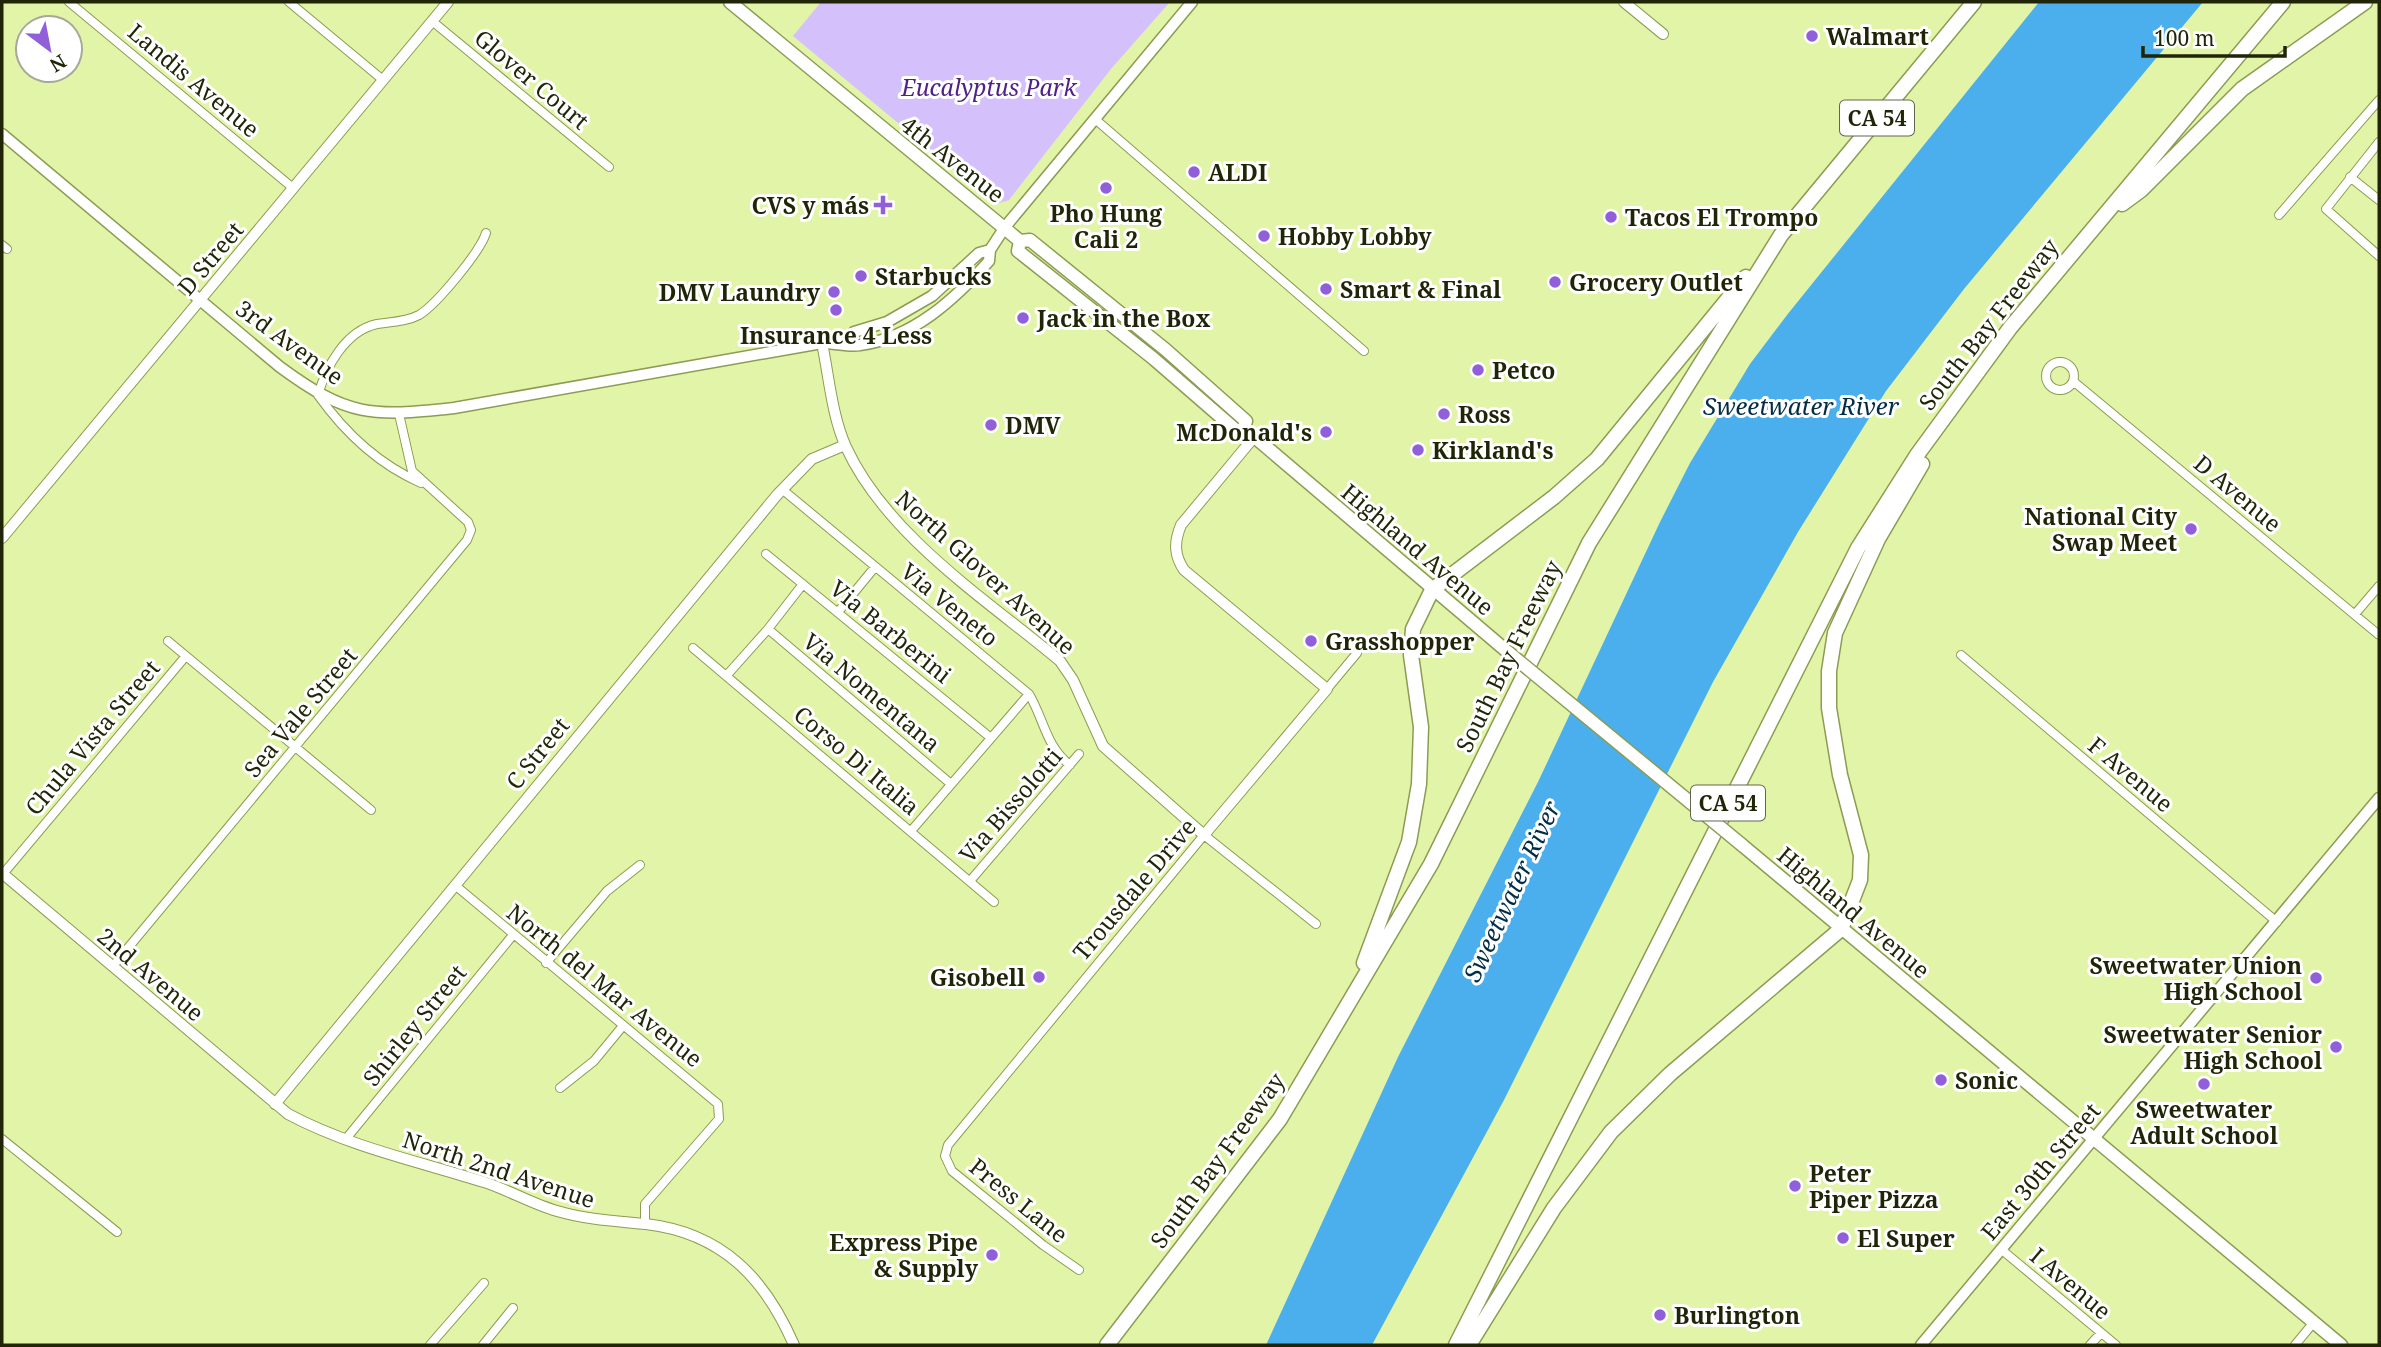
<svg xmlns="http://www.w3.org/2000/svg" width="2381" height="1347" viewBox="0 0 2381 1347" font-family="'Noto Serif',serif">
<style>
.green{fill:#d4c1fc}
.water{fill:#4bafed}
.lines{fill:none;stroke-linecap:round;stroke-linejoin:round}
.minor-casing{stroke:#8c9c53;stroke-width:10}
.tertiary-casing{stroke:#8c9c53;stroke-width:12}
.secondary-casing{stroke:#8c9c53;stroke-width:13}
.primary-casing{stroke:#8c9c53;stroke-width:15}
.motorway-casing{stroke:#8c9c53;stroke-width:17}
.minor{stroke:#fff;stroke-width:8}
.tertiary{stroke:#fff;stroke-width:10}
.secondary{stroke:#fff;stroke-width:10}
.primary{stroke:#fff;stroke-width:12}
.motorway{stroke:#fff;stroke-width:14}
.primary-bridge-casing{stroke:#8c9c53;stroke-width:15;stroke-linecap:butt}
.primary-bridge{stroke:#fff;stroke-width:12}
.poi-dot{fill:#905fd9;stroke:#fff;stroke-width:2.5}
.labels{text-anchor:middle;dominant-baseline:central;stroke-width:6;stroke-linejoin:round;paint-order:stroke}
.shield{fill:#fff;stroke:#626651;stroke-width:2}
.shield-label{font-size:21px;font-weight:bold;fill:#1f2506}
.poi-label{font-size:23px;font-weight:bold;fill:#1f2506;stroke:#fff;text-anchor:start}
.street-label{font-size:23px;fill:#1f2506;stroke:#fff}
.park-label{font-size:23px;font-style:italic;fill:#502288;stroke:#fff}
.water-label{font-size:24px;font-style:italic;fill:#012d46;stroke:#fff}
</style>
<rect width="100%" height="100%" fill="#e2f4a8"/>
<path class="green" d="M 821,2 L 1170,2 L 1111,69 L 1009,200 L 996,204 L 793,36 Z"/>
<path class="water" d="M 2039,2 L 2203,2 L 1964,289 L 1886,391 L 1798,532 L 1713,682 L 1504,1100 L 1372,1345 L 1266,1345 L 1398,1057 L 1538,782 L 1660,522 L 1690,463 L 1750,364 L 1787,315 Z"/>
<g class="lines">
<g class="minor-casing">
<path id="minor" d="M 69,2 L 293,188
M 289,2 L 383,80
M 432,21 L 609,167
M 1095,119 L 1364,351
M 2379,142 L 2326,209 L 2379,256
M 2350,177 L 2379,200
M 2279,215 L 2379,100
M 2,245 L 7,249
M2046 376a14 14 0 1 1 28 0a14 14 0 1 1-28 0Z
M 2073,381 L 2379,635
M 421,483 C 378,464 345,433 318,395 C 326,367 345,331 377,324 C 390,322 406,322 419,315 C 436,305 480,252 486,233
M 783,490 L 1029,694 C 1044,719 1046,747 1070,765
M 766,554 L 991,738
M 838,612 L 875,567
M 2355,614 L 2379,586
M 768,629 L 951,784
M 168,641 L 371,810
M 693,648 L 994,902
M 1961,655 L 2277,922
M 727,675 L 768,629 L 803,584
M 1327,689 L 1357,653
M 911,831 L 1029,694
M 3,874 L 185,657
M 970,881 L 1079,754
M 456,886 L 718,1104 L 719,1119 L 645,1204 L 645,1224
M 546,963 L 607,891 L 640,865
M 113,966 L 467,540 L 471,530 L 468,522 L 412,471 L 399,414
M 560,1088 L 594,1061 L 622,1027
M 2,1139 L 117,1232
M 345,1140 L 513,935
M 2002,1250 L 2116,1345
M 1079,1270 L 1043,1245 L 952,1171 L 945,1156 L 948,1145 L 1204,835 L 1316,924
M 430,1345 L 484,1283
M 483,1345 L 513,1308
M 2090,1345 L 2101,1333
M 2295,1345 L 2314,1322"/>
</g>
<g class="tertiary-casing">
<path id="tertiary" d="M 1624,2 L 1663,34
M 822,343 C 829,377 832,416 846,447 C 887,536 986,599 1060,661 L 1073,680 L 1103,746 L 1204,835 L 1327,689 L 1184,570 C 1174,555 1174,542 1181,525 L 1255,436
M 2,538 L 448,2
M 2,873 L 288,1114 C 350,1147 417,1161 484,1182 C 509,1190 532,1204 557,1211 C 588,1220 616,1221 646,1224 C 722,1233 765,1278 794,1345
M 275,1104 L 777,495 L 812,459 L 845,445"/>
</g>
<g class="secondary-casing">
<path id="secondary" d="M 2,134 L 280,367 C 348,417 371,417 454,408 L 822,343 C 834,343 850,347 860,345 C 913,338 955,299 989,261 L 990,250 L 1005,227 L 1192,2
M 843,342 L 854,332 L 887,322 L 932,296 L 979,253 L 990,250
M 1921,1345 L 2379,798"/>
</g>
<g class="primary-casing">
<path id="primary" d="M 730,2 L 1020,241
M 1020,241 L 1018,251 L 1154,359 L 1237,431 L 1244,428 L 1509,653
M 1020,241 L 1030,240 L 1166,350 L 1246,421 L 1244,428
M 1742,845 L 2341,1345"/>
</g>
<g class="motorway-casing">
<path id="motorway" d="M 2122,204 L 2141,190 L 2242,89 L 2365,2
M 1364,963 L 1409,842 L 1419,784 L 1421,727 L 1411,655 L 1413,629 L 1432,590 L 1554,497 L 1597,459 L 1746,277
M 1107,1345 L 1280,1119 L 1431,864 L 1589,543 L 1781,235 L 1974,2
M 1456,1345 L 1858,548 L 1917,455 L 2010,328 L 2283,2
M 1469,1345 L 1554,1208 L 1611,1132 L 1670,1074 L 1841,929 L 1860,880 L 1861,855 L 1840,775 L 1829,708 L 1829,671 L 1835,633 L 1878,539 L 1922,464"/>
</g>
<use href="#minor" class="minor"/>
<use href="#tertiary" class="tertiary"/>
<use href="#secondary" class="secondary"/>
<use href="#primary" class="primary"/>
<use href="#motorway" class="motorway"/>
<g class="primary-bridge-casing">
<path id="primary-bridge" d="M 1509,653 L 1742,845"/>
</g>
<use href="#primary-bridge" class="primary-bridge"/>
</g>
<g class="poi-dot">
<circle cx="1812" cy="36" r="7"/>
<circle cx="1194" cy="172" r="7"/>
<circle cx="1106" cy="188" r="7"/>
<path d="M879.5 194.5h7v7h7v7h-7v7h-7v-7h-7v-7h7z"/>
<circle cx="1611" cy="217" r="7"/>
<circle cx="1264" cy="236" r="7"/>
<circle cx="861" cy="276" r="7"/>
<circle cx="1555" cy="282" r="7"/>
<circle cx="1326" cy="289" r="7"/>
<circle cx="834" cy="292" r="7"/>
<circle cx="836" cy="310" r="7"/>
<circle cx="1023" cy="318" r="7"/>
<circle cx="1478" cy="370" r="7"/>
<circle cx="1444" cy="414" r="7"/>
<circle cx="991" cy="425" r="7"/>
<circle cx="1326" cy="432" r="7"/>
<circle cx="1418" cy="450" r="7"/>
<circle cx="2191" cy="529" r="7"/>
<circle cx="1311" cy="641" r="7"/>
<circle cx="1039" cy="977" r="7"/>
<circle cx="2316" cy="978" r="7"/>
<circle cx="2336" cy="1047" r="7"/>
<circle cx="1941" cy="1080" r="7"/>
<circle cx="2204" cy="1084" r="7"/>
<circle cx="1795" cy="1186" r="7"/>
<circle cx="1843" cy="1238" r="7"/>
<circle cx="992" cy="1255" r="7"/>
<circle cx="1660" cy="1315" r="7"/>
</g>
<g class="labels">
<g class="shield">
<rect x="1840" y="100.5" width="74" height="35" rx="5"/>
<rect x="1691" y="785.5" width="74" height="35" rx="5"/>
</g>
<g class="shield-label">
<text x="1877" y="118">CA 54</text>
<text x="1728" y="803">CA 54</text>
</g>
<g class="poi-label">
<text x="1826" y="36">Walmart</text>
<text x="1208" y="172">ALDI</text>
<text x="869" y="205" text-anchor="end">CVS y más</text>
<text x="1106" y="213" text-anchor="middle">Pho Hung<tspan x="1106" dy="26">Cali 2</tspan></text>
<text x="1625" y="217">Tacos El Trompo</text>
<text x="1278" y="236">Hobby Lobby</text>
<text x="875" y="276">Starbucks</text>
<text x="1569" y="282">Grocery Outlet</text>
<text x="1340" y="289">Smart &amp; Final</text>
<text x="820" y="292" text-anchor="end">DMV Laundry</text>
<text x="1037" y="318">Jack in the Box</text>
<text x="836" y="335" text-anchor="middle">Insurance 4 Less</text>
<text x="1492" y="370">Petco</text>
<text x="1458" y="414">Ross</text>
<text x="1005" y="425">DMV</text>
<text x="1312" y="432" text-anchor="end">McDonald's</text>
<text x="1432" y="450">Kirkland's</text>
<text x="2177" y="516" text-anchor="end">National City<tspan x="2177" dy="26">Swap Meet</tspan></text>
<text x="1325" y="641">Grasshopper</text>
<text x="2302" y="965" text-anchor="end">Sweetwater Union<tspan x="2302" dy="26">High School</tspan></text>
<text x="1025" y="977" text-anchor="end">Gisobell</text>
<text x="2322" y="1034" text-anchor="end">Sweetwater Senior<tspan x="2322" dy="26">High School</tspan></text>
<text x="1955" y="1080">Sonic</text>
<text x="2204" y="1109" text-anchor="middle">Sweetwater<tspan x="2204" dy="26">Adult School</tspan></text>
<text x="1809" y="1173">Peter<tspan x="1809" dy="26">Piper Pizza</tspan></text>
<text x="1857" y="1238">El Super</text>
<text x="978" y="1242" text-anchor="end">Express Pipe<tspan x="978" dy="26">&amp; Supply</tspan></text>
<text x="1674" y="1315">Burlington</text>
</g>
<g class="street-label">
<text transform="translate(532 79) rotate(40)">Glover Court</text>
<text transform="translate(194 80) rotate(40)">Landis Avenue</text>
<text transform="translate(953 159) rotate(38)">4th Avenue</text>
<text transform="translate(210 258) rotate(-50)">D Street</text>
<text transform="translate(1988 324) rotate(-52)">South Bay Freeway</text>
<text transform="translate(290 342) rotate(36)">3rd Avenue</text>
<text transform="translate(2238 493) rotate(40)">D Avenue</text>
<text transform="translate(1418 549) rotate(40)">Highland Avenue</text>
<text transform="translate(986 572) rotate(42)">North Glover Avenue</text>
<text transform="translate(950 604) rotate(39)">Via Veneto</text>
<text transform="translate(891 631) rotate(39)">Via Barberini</text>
<text transform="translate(1508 656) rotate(-64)">South Bay Freeway</text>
<text transform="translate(872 692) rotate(40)">Via Nomentana</text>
<text transform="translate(300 712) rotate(-50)">Sea Vale Street</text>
<text transform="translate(92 737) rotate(-50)">Chula Vista Street</text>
<text transform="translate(537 753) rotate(-51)">C Street</text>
<text transform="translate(857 760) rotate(40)">Corso Di Italia</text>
<text transform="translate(2131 774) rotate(40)">F Avenue</text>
<text transform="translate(1010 805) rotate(-49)">Via Bissolotti</text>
<text transform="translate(1134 889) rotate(-50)">Trousdale Drive</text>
<text transform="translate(1854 912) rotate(40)">Highland Avenue</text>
<text transform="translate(151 974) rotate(40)">2nd Avenue</text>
<text transform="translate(605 985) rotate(39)">North del Mar Avenue</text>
<text transform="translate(414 1025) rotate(-51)">Shirley Street</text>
<text transform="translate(1217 1160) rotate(-54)">South Bay Freeway</text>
<text transform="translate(499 1169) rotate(18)">North 2nd Avenue</text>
<text transform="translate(2040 1171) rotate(-50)">East 30th Street</text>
<text transform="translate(1019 1200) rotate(39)">Press Lane</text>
<text transform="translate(2071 1283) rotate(40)">I Avenue</text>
</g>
<g class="park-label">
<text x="989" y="87">Eucalyptus Park</text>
</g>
<g class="water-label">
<text x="1801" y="405">Sweetwater River</text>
<text transform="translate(1511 891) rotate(-65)">Sweetwater River</text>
</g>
</g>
<rect width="2381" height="1347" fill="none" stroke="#1f2506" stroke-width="7"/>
<g transform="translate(49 49) rotate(148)"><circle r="33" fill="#ffffff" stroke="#a5a89b" stroke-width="2"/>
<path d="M0-5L12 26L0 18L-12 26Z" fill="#905fd9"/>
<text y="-10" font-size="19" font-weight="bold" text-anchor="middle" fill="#1f2506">N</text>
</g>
<path d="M2143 46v10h142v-10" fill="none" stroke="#1f2506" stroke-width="3.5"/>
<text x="2154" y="46" font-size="21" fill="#1f2506" stroke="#ffffff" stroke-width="5" paint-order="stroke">100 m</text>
</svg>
